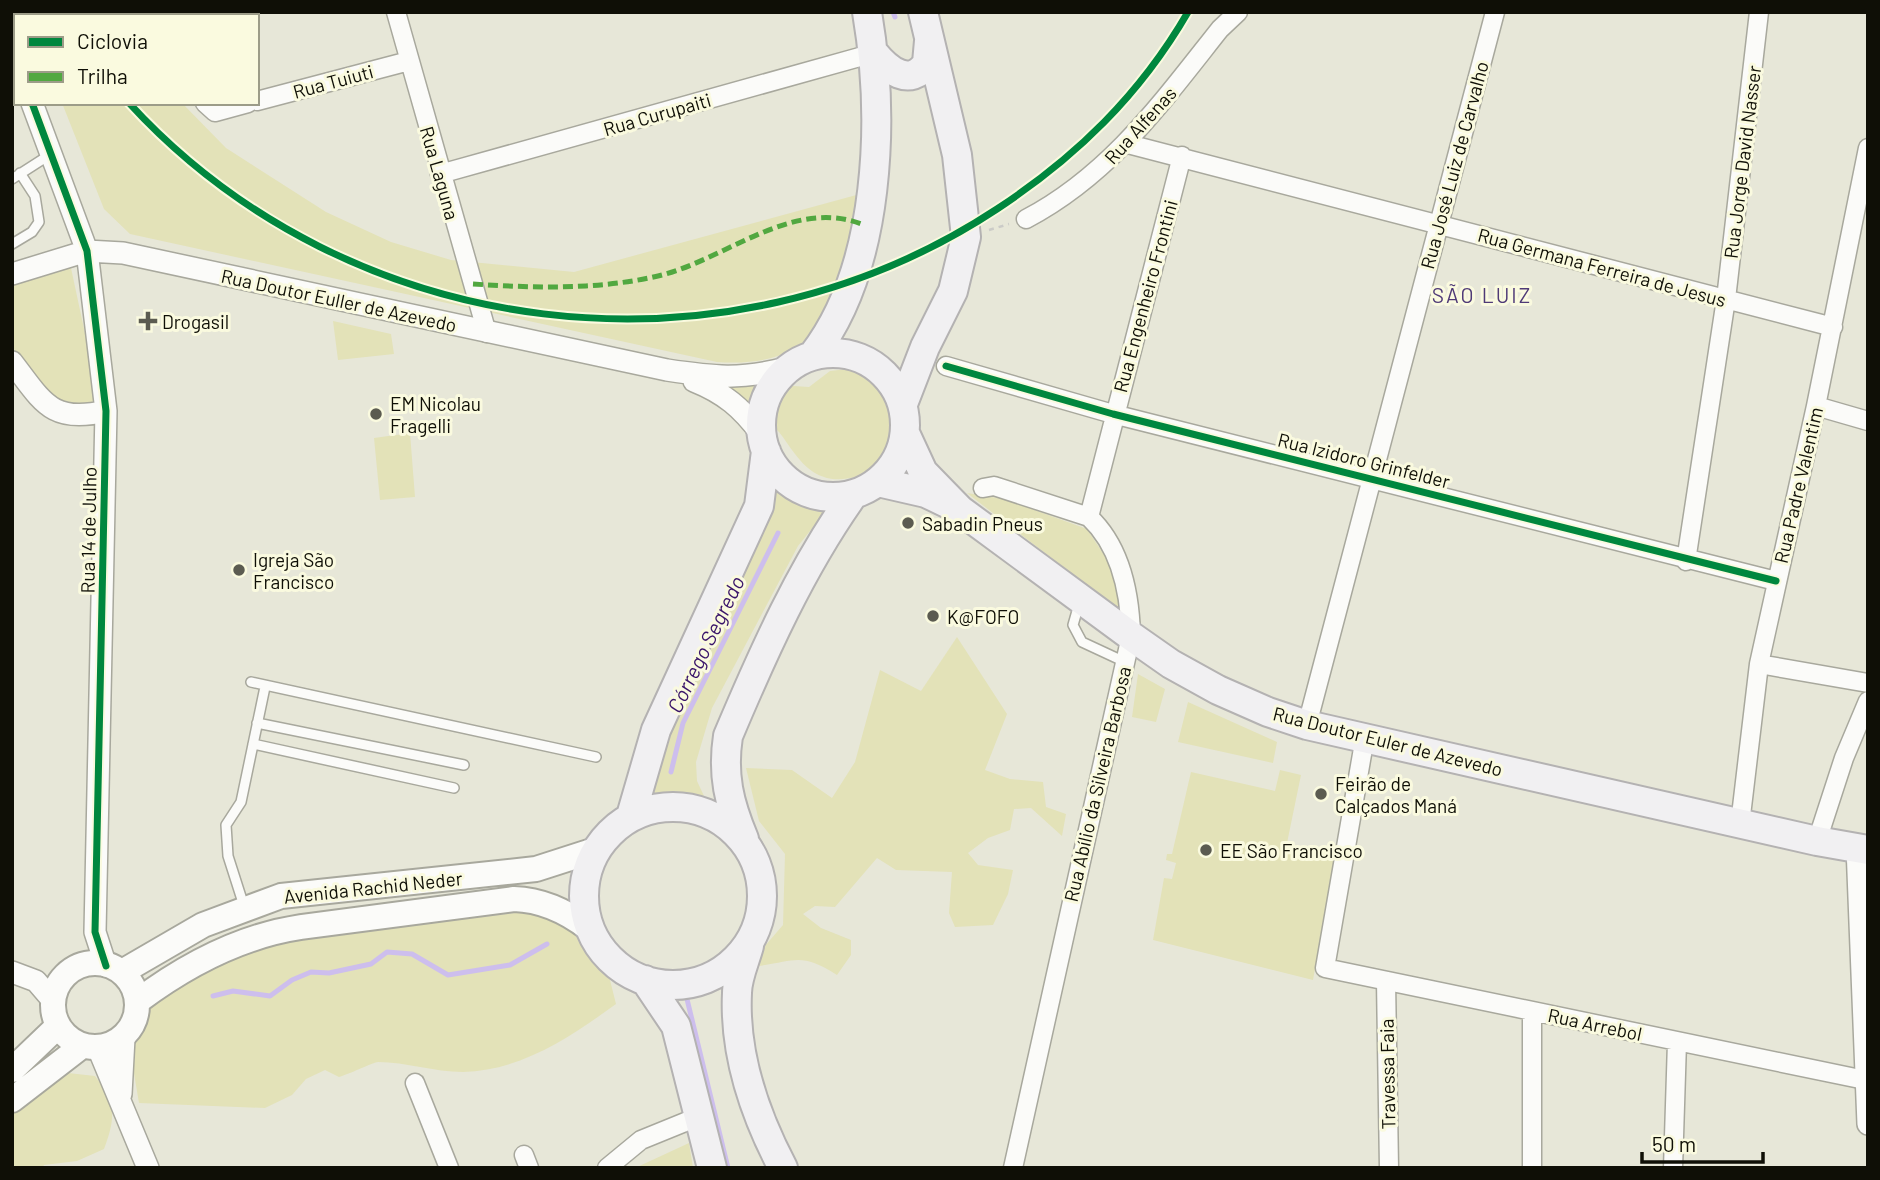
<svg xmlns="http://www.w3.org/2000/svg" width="1880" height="1180" viewBox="0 0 1880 1180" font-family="Barlow,sans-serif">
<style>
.green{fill:#e3e2b8}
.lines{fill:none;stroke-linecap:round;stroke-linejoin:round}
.stream{stroke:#cdbeed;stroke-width:5}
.service-casing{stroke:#a8a89d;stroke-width:12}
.minor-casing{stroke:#a8a89d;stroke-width:21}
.tertiary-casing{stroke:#a8a89d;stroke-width:24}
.secondary-casing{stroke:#a8a89d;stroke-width:28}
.primary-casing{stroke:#b4b2b2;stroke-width:32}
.path{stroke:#cbcbc7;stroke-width:2.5;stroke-dasharray:5 5;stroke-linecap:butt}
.service{stroke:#fbfbf9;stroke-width:9}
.minor{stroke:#fbfbf9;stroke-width:18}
.tertiary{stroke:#fbfbf9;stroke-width:21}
.secondary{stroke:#fbfbf9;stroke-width:24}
.primary{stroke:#f1f0f2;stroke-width:28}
.quiet{stroke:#51a840;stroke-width:5;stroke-dasharray:10 5;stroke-linecap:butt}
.cycleway-casing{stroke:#fafadf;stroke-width:11}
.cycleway{stroke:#00873e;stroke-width:7}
.poi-dot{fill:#5b5b50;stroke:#fafadf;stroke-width:2.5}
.labels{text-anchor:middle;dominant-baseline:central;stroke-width:6;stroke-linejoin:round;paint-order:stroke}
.street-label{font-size:19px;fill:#0f0f06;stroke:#fafadf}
.poi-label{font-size:19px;fill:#0f0f06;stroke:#fafadf;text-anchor:start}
.neighbourhood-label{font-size:21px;letter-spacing:2px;fill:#4f3a77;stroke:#fafadf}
.water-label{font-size:21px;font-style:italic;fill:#3a156a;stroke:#fafadf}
</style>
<rect width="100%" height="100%" fill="#e7e7d8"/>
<path class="green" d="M 62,103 L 182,103 L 226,148 L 326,212 L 391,242 L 451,260 L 574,272 L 860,194 C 841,288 837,370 717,362 L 130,234 L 104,209 Z
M 71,268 L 99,399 L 83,405 L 60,401 L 48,395 L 31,374 L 12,346 L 12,286 Z
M 333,321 L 391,334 L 394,354 L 338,360 Z
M 848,369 L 866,375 L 882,390 L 892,407 L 893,437 L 943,498 L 877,470 C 843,483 819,486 795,454 C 789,447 785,439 779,432 C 762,415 743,401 723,389 L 732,382 L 809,387 L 830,371 Z
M 410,433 L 415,497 L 380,500 L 374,438 Z
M 775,478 C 793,495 809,503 834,501 L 798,546 L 712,708 L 696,762 L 697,781 L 704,796 L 688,793 L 640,798 Z
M 967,493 L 1004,499 L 1087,529 L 1112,567 L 1124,614 Z
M 957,637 L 1007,714 L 985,770 L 1010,779 L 1043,782 L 1046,807 L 1066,814 L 1062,836 L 1031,808 L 1014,809 L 1010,830 L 988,838 L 968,853 L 978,865 L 1013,870 L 1008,894 L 993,925 L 955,927 L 949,913 L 952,872 L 896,870 L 877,858 L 835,907 L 815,906 L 803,914 L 821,928 L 851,940 L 851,955 L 837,975 C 801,952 796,961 758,966 L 764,947 L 783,925 L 785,854 L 759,821 L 746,768 L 792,770 L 832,798 L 855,762 L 880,670 L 921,691 Z
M 1138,674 L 1165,689 L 1156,722 L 1132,717 Z
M 1188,702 L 1277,742 L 1273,763 L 1178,742 Z
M 1280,770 L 1301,775 L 1287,843 L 1335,857 L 1313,980 L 1153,940 L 1164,878 L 1172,879 L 1176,863 L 1166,860 L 1167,854 L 1172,854 L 1191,772 L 1275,791 Z
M 515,913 L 537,913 L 573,922 L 607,968 L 616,1004 C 569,1038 522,1070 463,1072 C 434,1072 406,1062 378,1062 C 374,1062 347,1075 339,1077 L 325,1070 L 306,1079 L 292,1095 L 265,1108 L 139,1103 L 129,1044 L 147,1007 L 212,964 L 266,943 Z
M 68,1073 L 95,1076 C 116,1102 116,1117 104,1149 L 77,1161 L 44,1165 L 42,1168 L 12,1168 L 12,1108 L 36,1090 Z
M 689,1143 L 693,1168 L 635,1168 Z"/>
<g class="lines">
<path class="stream" d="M 893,12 L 895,17
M 671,772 L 683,723 L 778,533
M 686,995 L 728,1168
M 213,996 L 233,991 L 270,996 L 292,980 L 311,972 L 329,973 L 371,964 L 387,952 L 412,954 L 448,975 L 510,965 L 547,944"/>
<g class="service-casing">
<path id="service" d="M 12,179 L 51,154
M 12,244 L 32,232 L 39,222 L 35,196 L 20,173
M 1079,604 L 1073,625 L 1082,642 L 1125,662
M 251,682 L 596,757
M 257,723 L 464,765
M 253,744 L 454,788
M 244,906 L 228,856 L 226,825 L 241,802 L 265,687"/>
</g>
<g class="minor-casing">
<path id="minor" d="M 120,12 L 122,16
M 396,12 L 487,333
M 257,101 L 409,61
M 205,103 L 215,112 L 248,103
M 1128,144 L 1833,327
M 440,174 L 874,53
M 1026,219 C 1110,175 1162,102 1220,29 L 1238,12
M 946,366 L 1113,414 L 1776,581
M 1816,406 L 1868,421
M 983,488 L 994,486 L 1089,517 C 1121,547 1130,594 1131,636 L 1013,1168
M 1089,517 L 1182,156
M 1686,561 L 1726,299 L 1759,12
M 1759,664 L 1868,683
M 1307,725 L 1495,12
M 1365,737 L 1325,968 L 1865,1080
M 1740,824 L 1759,664 L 1816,406 L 1868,148
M 1817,841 L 1844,758 L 1868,701
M 1386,981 L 1389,1168
M 415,1083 L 449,1168
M 524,1155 L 529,1168
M 607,1168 L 641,1140 L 700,1116
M 1532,1168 L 1532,1011
M 1673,1168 L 1677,1042"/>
</g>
<g class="tertiary-casing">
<path id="tertiary" d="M 12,50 L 16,59
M 32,103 L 87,251 L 106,411 L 95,932 L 106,966
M 12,274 L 87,251 L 123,253 L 667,370 C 714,377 740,380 787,368
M 12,362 C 43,402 51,424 106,411
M 694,381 C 724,393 742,408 761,434
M 1857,847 L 1868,1124
M 12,972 L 36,981 L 54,1002
M 98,1048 L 148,1168
M 121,1094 L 124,1038"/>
</g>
<g class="secondary-casing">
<path id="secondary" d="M53 1005a42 42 0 1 1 84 0a42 42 0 1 1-84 0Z
M 122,972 L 203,925 L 281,896 L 536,869 L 595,850
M 138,1001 C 186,965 241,936 301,927 L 514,899 C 543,900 566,911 588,928
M 12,1070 L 58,1026
M 12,1100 L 82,1046"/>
</g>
<g class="primary-casing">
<path id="primary" d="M 874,53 C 887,69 910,89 927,63 L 929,41
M761 425a72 72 0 1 1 144 0a72 72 0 1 1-144 0Z
M 813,355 C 881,267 885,118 867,12
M 903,404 L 925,347 L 953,291 L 966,237 L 957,155 L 923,12
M 905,433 L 923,472 L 960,510 L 1131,636 L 1171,664 L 1218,690 L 1268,712 L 1307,725 L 1817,841 L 1868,850
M 878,482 L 926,493 L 949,504
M584 896a89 89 0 1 1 178 0a89 89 0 1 1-178 0Z
M 631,816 L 656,730 L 759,506 L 766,451
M 744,839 C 729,803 722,775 728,736 C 763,653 801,568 853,495
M 749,946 C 745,961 737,978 737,993 C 734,1053 755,1115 783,1168
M 645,980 L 676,1026 L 712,1168"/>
</g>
<path class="path" d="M 989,230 L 1009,224"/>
<use href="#service" class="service"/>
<use href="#minor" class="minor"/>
<use href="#tertiary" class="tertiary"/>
<use href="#secondary" class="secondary"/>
<use href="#primary" class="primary"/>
<path class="quiet" d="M 473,284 C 535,288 597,290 658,276 C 726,260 793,196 864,225"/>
<g class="cycleway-casing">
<path id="cycleway" d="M 32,103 L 87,251 L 106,411 L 95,932 L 106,966
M 129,103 C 350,344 724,389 997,209 C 1076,157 1140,95 1188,12
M 946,366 L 1113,414 L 1776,581"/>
</g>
<use href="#cycleway" class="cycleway"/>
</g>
<g class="poi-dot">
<path d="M144.5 310.5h7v7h7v7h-7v7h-7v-7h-7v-7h7z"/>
<circle cx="376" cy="414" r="7"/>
<circle cx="908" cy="523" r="7"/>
<circle cx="239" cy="570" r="7"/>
<circle cx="933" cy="616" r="7"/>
<circle cx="1321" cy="794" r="7"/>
<circle cx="1206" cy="850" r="7"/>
</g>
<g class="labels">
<g class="street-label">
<text transform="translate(333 81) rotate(-15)">Rua Tuiuti</text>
<text transform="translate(657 114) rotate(-16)">Rua Curupaiti</text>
<text transform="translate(1140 125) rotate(-48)">Rua Alfenas</text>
<text transform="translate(1742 162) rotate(-83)">Rua Jorge David Nasser</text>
<text transform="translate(1454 165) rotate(-75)">Rua José Luiz de Carvalho</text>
<text transform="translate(440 173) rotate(74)">Rua Laguna</text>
<text transform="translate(1602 267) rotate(15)">Rua Germana Ferreira de Jesus</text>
<text transform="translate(1145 296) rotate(-75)">Rua Engenheiro Frontini</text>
<text transform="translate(339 300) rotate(12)">Rua Doutor Euller de Azevedo</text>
<text transform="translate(1364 460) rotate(14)">Rua Izidoro Grinfelder</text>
<text transform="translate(1798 485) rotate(-77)">Rua Padre Valentim</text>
<text transform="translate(88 530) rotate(-89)">Rua 14 de Julho</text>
<text transform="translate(1388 741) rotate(14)">Rua Doutor Euler de Azevedo</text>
<text transform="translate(1097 784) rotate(-77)">Rua Abílio da Silveira Barbosa</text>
<text transform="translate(373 887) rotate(-6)">Avenida Rachid Neder</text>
<text transform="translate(1595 1024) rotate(12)">Rua Arrebol</text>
<text transform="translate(1387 1074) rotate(-91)">Travessa Faia</text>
</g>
<g class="poi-label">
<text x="162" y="321">Drogasil</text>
<text x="390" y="403">EM Nicolau<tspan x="390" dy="22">Fragelli</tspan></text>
<text x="922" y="523">Sabadin Pneus</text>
<text x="253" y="559">Igreja São<tspan x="253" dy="22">Francisco</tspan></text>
<text x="947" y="616">K@FOFO</text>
<text x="1335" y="783">Feirão de<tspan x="1335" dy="22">Calçados Maná</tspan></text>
<text x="1220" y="850">EE São Francisco</text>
</g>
<g class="neighbourhood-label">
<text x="1482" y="294">SÃO LUIZ</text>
</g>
<g class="water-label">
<text transform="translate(705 644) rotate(-64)">Córrego Segredo</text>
</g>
</g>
<rect width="1880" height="1180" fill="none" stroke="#0f0f06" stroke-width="28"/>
<rect x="14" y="14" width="245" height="91" fill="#fafadf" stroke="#9c9c88" stroke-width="2"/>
<rect x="28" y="37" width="35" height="10" fill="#00873e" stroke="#9c9c88" stroke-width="2"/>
<text x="77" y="49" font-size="21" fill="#0f0f06">Ciclovia</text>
<rect x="28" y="72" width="35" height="10" fill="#51a840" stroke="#9c9c88" stroke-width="2"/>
<text x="77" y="84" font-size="21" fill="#0f0f06">Trilha</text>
<path d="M1642 1152v10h121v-10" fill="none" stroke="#0f0f06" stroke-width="3.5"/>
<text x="1652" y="1152" font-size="21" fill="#0f0f06" stroke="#fafadf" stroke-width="5" paint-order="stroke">50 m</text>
</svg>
